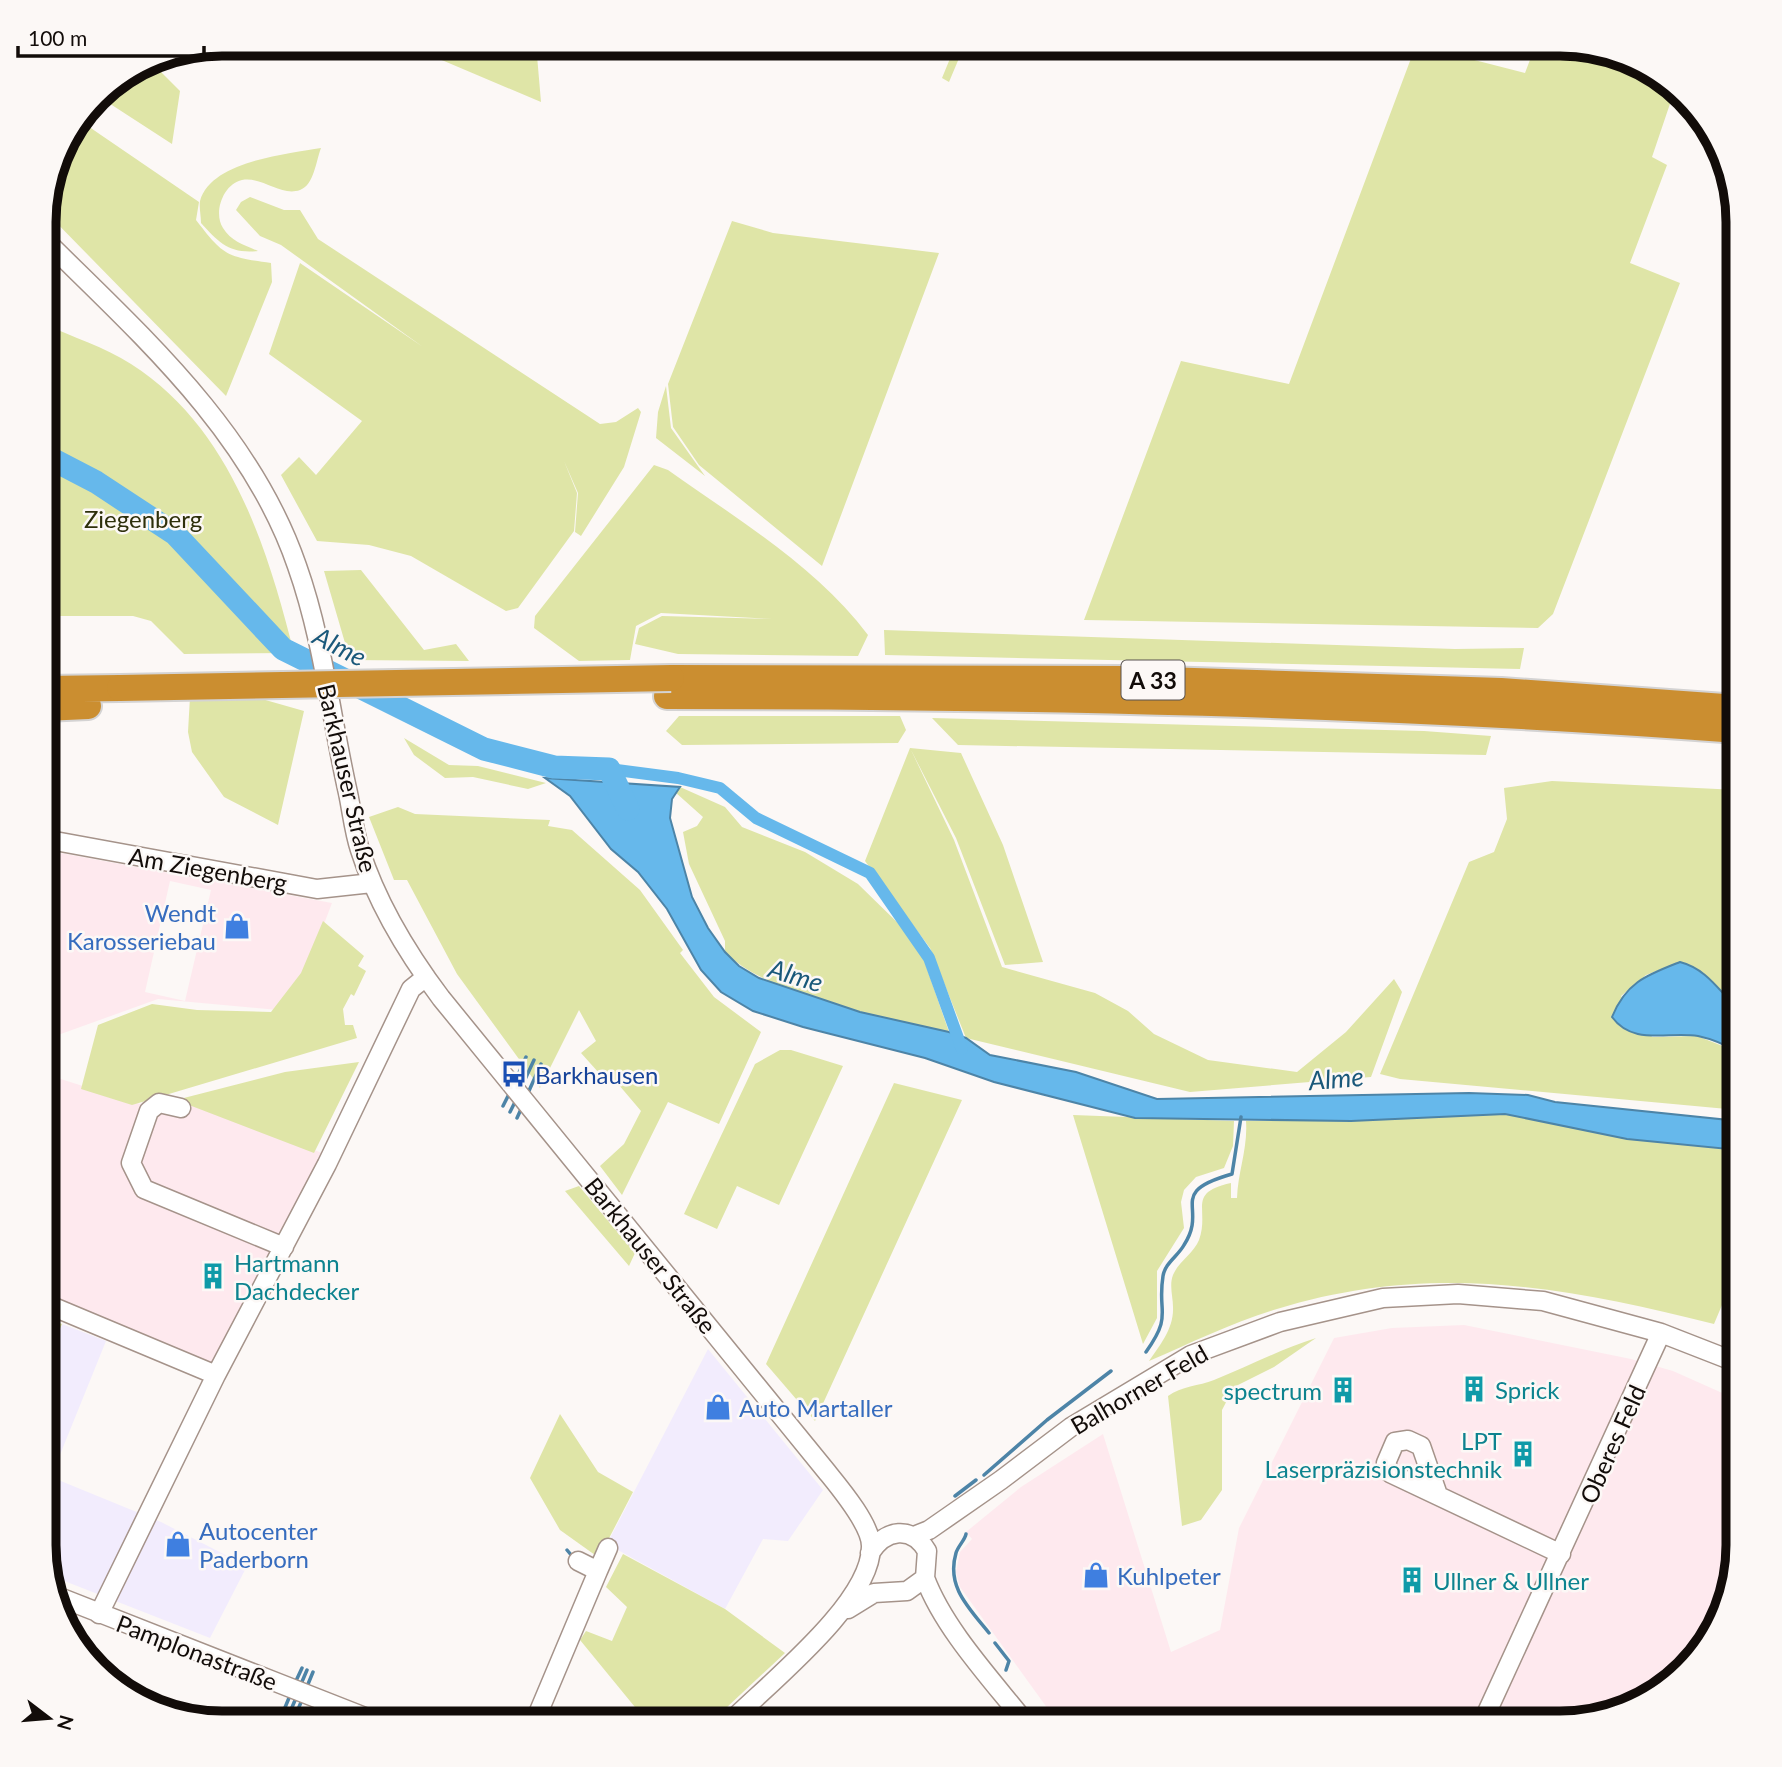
<svg xmlns="http://www.w3.org/2000/svg" width="1782" height="1767" viewBox="0 0 1782 1767" font-family="Lato,sans-serif">
<style>
.commercial{fill:#f2ecfd}
.industrial{fill:#fee9ee;fill-rule:evenodd}
.green{fill:#dfe5a7}
.water{fill:#66b8eb;stroke:#4d84a7;stroke-width:2}
.lines{fill:none;stroke-linecap:round;stroke-linejoin:round}
.stream{stroke:#4d84a7;stroke-width:3.5}
.canal{stroke:#66b8eb;stroke-width:12}
.river{stroke:#66b8eb;stroke-width:23}
.minor-casing{stroke:#a5938a;stroke-width:21}
.highway-casing{stroke:#d4d3d3;stroke-width:30}
.minor{stroke:#fff;stroke-width:18}
.highway{stroke:#cb8e30;stroke-width:26}
.highway-bridge-casing{stroke:#d4d3d3;stroke-width:30;stroke-linecap:butt}
.highway-bridge{stroke:#cb8e30;stroke-width:26}
.labels{text-anchor:middle;dominant-baseline:central;stroke-width:5;stroke-linejoin:round;paint-order:stroke}
.shield{fill:#fcf8f6;stroke:#585350;stroke-width:2}
.shield-label{font-size:23px;font-weight:bold;fill:#120c09}
.park-label{font-size:24px;fill:#2e300b;stroke:#fcf8f6}
.street-label{font-size:24px;fill:#120c09;stroke:#fcf8f6}
.shop-label{font-size:24px;fill:#366cbe;stroke:#fcf8f6;text-anchor:start}
.transit-label{font-size:24px;fill:#164399;stroke:#fcf8f6;text-anchor:start}
.culture-label{font-size:24px;fill:#0d838f;stroke:#fcf8f6;text-anchor:start}
.water-label{font-size:26px;font-style:italic;fill:#1a587a;stroke:#fcf8f6}
.rim{fill:none;stroke:#120c09;stroke-width:9}
</style>
<rect width="100%" height="100%" fill="#fcf8f6"/>
<path class="commercial" d="M 62,1324 L 106,1341 L 51,1477 L 161,1522 L 247,1566 L 210,1638 L 49,1575 L 44,1546 L 44,1492 L 50,1477 L 44,1474 L 44,1367 Z
M 708,1349 L 823,1490 L 788,1541 L 763,1539 L 725,1609 L 607,1544 Z"/>
<path class="industrial" d="M 44,850 L 332,903 L 307,969 L 278,1010 L 158,999 L 58,1035 L 48,1075 L 140,1104 L 168,1095 L 330,1156 L 221,1371 L 44,1302 ZM 170,881 L 211,890 L 185,1001 L 145,992 Z
M 1464,1325 L 1631,1359 L 1673,1371 L 1738,1400 L 1738,1545 L 1725,1614 L 1678,1679 L 1628,1710 L 1561,1723 L 1191,1723 L 1188,1714 L 1176,1723 L 1058,1723 L 960,1587 L 956,1572 L 960,1552 L 972,1539 L 966,1532 L 1021,1487 L 1103,1434 L 1171,1652 L 1220,1630 L 1239,1528 L 1334,1338 L 1392,1328 Z"/>
<path class="green" d="M 404,44 L 536,44 L 541,102 Z
M 956,44 L 965,44 L 949,82 L 942,78 Z
M 1536,44 L 1572,44 L 1639,62 L 1675,89 L 1652,157 L 1667,165 L 1630,263 L 1680,283 L 1553,614 L 1538,628 L 1084,620 L 1181,361 L 1289,384 L 1416,45 L 1525,73 Z
M 149,60 L 180,91 L 172,144 L 98,96 L 104,88 Z
M 79,120 L 199,202 L 196,220 C 223,255 226,257 271,263 L 272,282 L 226,396 L 44,210 L 62,143 Z
M 321,148 C 316,161 314,185 300,190 C 281,197 262,176 242,180 C 223,184 213,213 223,228 C 231,241 244,245 258,251 C 230,254 219,243 201,223 C 201,216 199,207 200,201 C 211,161 287,154 321,148 Z
M 250,197 L 284,210 L 300,210 L 318,239 L 600,424 L 616,422 L 638,408 L 641,412 L 624,467 L 581,536 L 575,532 L 578,493 L 564,461 L 577,493 L 574,531 L 518,608 L 506,611 L 411,556 L 369,545 L 317,541 L 281,475 L 299,457 L 316,475 L 362,421 L 269,354 L 300,263 L 423,347 L 281,245 L 260,236 L 236,210 L 241,202 Z
M 732,221 L 773,233 L 939,253 L 822,566 L 699,465 L 673,427 L 668,384 Z
M 44,324 C 72,337 105,347 131,364 C 230,427 267,546 294,653 L 184,654 L 151,621 L 133,616 L 44,616 Z
M 666,386 L 671,428 L 705,476 L 656,438 L 658,412 Z
M 654,465 L 668,470 C 737,519 816,566 868,635 L 858,656 L 678,654 L 635,644 L 639,628 L 662,616 L 773,619 L 661,613 L 636,626 L 630,660 L 579,661 L 534,628 L 535,616 Z
M 361,570 L 424,650 L 456,644 L 469,661 L 350,660 L 324,571 Z
M 884,630 L 1455,649 L 1524,648 L 1520,669 L 885,655 Z
M 191,679 L 304,711 L 278,825 L 224,797 L 192,752 L 188,732 Z
M 679,716 L 900,716 L 906,730 L 898,743 L 682,745 L 666,731 Z
M 932,718 L 1424,731 L 1491,736 L 1486,755 L 958,745 Z
M 404,738 L 449,765 L 478,766 L 546,783 L 528,789 L 473,777 L 445,778 L 414,755 Z
M 910,748 L 961,753 L 1003,845 L 1043,962 L 1005,965 L 956,838 L 911,750 L 954,840 L 1002,967 L 1095,993 L 1128,1011 L 1154,1034 L 1208,1060 L 1297,1072 L 1346,1032 L 1394,979 L 1402,992 L 1371,1077 L 1190,1092 L 966,1038 L 930,948 L 865,861 Z
M 1552,781 L 1738,790 L 1738,1009 L 1680,962 L 1646,975 L 1621,996 L 1652,1037 L 1697,1036 L 1738,1052 L 1738,1110 L 1400,1079 L 1380,1074 L 1469,862 L 1494,852 L 1507,819 L 1504,788 Z
M 680,787 L 725,807 L 742,827 L 805,852 L 858,884 L 902,927 L 924,960 L 949,1032 C 889,1019 766,995 725,952 L 725,941 L 689,864 L 683,832 L 697,826 L 703,817 L 675,792 Z
M 398,807 L 415,814 L 550,820 L 548,826 L 572,830 L 640,890 L 683,950 L 680,953 L 714,997 L 761,1032 L 719,1124 L 668,1102 L 622,1195 L 600,1166 L 624,1144 L 641,1111 L 613,1078 L 608,1083 L 581,1053 L 596,1041 L 579,1010 L 540,1088 L 457,974 L 407,880 L 394,880 L 369,817 Z
M 323,921 L 364,956 L 358,966 L 366,971 L 354,996 L 351,994 L 343,1009 L 345,1025 L 353,1025 L 357,1038 L 132,1105 L 81,1089 L 98,1025 L 152,1004 L 197,1010 L 271,1012 L 301,973 Z
M 780,1050 L 791,1050 L 843,1066 L 779,1205 L 737,1186 L 717,1229 L 684,1214 L 755,1064 Z
M 359,1062 L 314,1153 L 176,1100 L 285,1072 Z
M 894,1083 L 962,1100 L 815,1421 L 766,1364 Z
M 1453,1114 L 1505,1114 L 1627,1139 L 1738,1150 L 1738,1267 L 1714,1324 C 1564,1286 1430,1262 1277,1309 C 1233,1322 1191,1343 1149,1361 C 1160,1345 1174,1328 1173,1307 C 1173,1297 1169,1285 1173,1275 C 1179,1261 1194,1253 1199,1240 C 1210,1209 1186,1193 1231,1183 L 1231,1198 L 1237,1198 C 1238,1171 1248,1148 1246,1121 L 1351,1121 Z
M 1073,1115 L 1234,1121 L 1233,1146 L 1224,1168 L 1196,1177 L 1184,1190 L 1181,1202 L 1184,1228 L 1157,1271 L 1157,1318 L 1143,1344 Z
M 579,1186 L 635,1253 L 629,1266 L 565,1191 Z
M 44,1317 L 62,1324 L 44,1367 Z
M 1316,1338 L 1274,1367 L 1234,1387 L 1222,1410 L 1222,1490 L 1201,1520 L 1182,1526 L 1168,1396 C 1181,1386 1199,1386 1214,1380 C 1249,1366 1281,1349 1316,1338 Z
M 560,1414 L 598,1472 L 633,1492 L 606,1544 L 601,1542 L 595,1555 L 560,1530 L 530,1478 Z
M 623,1554 L 725,1609 L 785,1653 L 710,1723 L 648,1723 L 580,1640 L 586,1631 L 612,1641 L 627,1607 L 606,1587 Z"/>
<path class="water" d="M 545,778 L 680,787 L 672,799 L 670,818 L 692,897 L 708,928 L 725,952 L 739,966 L 759,978 L 860,1012 L 949,1032 L 966,1038 L 990,1055 L 1076,1072 L 1157,1099 L 1469,1093 L 1528,1095 L 1555,1102 L 1738,1121 L 1738,1150 L 1627,1139 L 1505,1114 L 1351,1121 L 1135,1118 L 994,1082 L 925,1058 L 803,1027 L 753,1011 L 721,992 L 701,970 L 667,909 L 638,872 L 611,849 L 570,796 Z
M 1680,962 C 1707,969 1719,991 1738,1009 L 1738,1052 C 1726,1045 1712,1039 1698,1036 C 1668,1031 1633,1046 1612,1017 C 1626,982 1647,975 1680,962 Z"/>
<g class="lines">
<path class="stream" d="M 516,1079 L 526,1057
M 521,1088 L 534,1060
M 528,1093 L 541,1064
M 503,1106 L 510,1092
M 510,1112 L 517,1098
M 517,1118 L 522,1107
M 1146,1352 C 1173,1314 1157,1314 1163,1276 C 1165,1263 1178,1256 1184,1245 C 1209,1207 1165,1193 1232,1174 L 1241,1117
M 984,1475 L 1047,1420 L 1111,1371
M 955,1496 L 976,1480
M 966,1534 C 965,1540 958,1546 956,1553 C 946,1587 969,1608 989,1633
M 567,1550 L 572,1556
M 995,1643 L 1009,1661 L 1006,1670
M 295,1683 L 302,1668
M 301,1684 L 307,1670
M 306,1689 L 313,1672
M 284,1710 L 291,1693
M 290,1712 L 296,1698
M 296,1714 L 302,1700"/>
<path class="canal" d="M 609,769 L 678,778 L 720,788 L 756,818 L 870,873 L 929,958 L 962,1049"/>
<path class="river" d="M 44,455 L 96,482 L 175,534 L 283,649 L 484,749 L 554,767 L 609,769 L 628,809"/>
<g class="minor-casing">
<path id="minor" d="M 44,239 C 142,336 251,432 297,566 C 323,639 331,718 348,793 C 352,812 354,832 360,850 C 377,903 408,954 441,998 L 827,1472 C 840,1488 871,1525 871,1546 C 872,1602 769,1683 729,1723
M 44,839 L 317,889 L 372,883
M 181,1108 L 159,1103 L 149,1111 L 131,1163 L 144,1189 L 284,1247
M 44,1303 L 216,1375
M 1438,1495 L 1421,1446 L 1408,1440 L 1395,1442 L 1386,1463 L 1390,1473 L 1561,1554
M 914,1536 L 929,1530 L 1001,1480 L 1071,1427 L 1191,1355 L 1280,1322 L 1383,1298 L 1458,1294 L 1543,1301 L 1661,1333 L 1738,1363
M 598,1571 L 608,1548
M 925,1578 C 944,1629 992,1680 1026,1723
M 54,1595 L 380,1723
M 848,1609 L 874,1593 L 907,1591 L 925,1578 L 927,1551 C 912,1525 885,1529 870,1553
M 99,1614 L 216,1375 L 327,1164 L 411,989 L 426,977
M 534,1723 L 598,1571 L 578,1561
M 1482,1723 L 1661,1333"/>
</g>
<g class="highway-casing">
<path id="highway" d="M 671,678 L 1132,679 L 1501,691 L 1738,708
M 44,689 L 120,688
M 667,696 C 1024,696 1381,703 1738,730
M 44,708 L 88,706"/>
</g>
<use href="#minor" class="minor"/>
<use href="#highway" class="highway"/>
<g class="highway-bridge-casing">
<path id="highway-bridge" d="M 120,688 L 671,678"/>
</g>
<use href="#highway-bridge" class="highway-bridge"/>
</g>
<defs>
<g id="shop-bare" transform="scale(2.1)"><path d="M-5-2.5h2.3a2.7 3.5 0 0 1 5.4 0H5L5.5 6h-11ZM-1.5-2.5h3a1.5 2.3 0 0 0-3 0Z" fill="#3f7fe0" stroke="#fcf8f6" stroke-width="2.5" paint-order="stroke"/></g>
<g id="bus-bare" transform="scale(2.1)"><path d="M-5-6H5V4H4V6H2V4H-2V6H-4V4H-5ZM-3.5-4V0h7V-4ZM-3.5 1.2v1.5H-2V1.2ZM2 1.2v1.5H3.5V1.2Z" fill="#1a4fb4" stroke="#fcf8f6" stroke-width="2.5" paint-order="stroke"/></g>
<g id="building-bare" transform="scale(2.1)"><path d="M-4-6H4V6H1V3H-1V6H-4ZM-2.5-4.3h1.7v1.8h-1.7ZM.8-4.3h1.7v1.8H.8ZM-2.5-1h1.7V.8h-1.7ZM.8-1h1.7V.8H.8Z" fill="#0f9aa8" stroke="#fcf8f6" stroke-width="2.5" paint-order="stroke"/></g>
</defs>
<g fill-rule="evenodd">
<use href="#shop-bare" x="237" y="926"/>
<use href="#bus-bare" x="514" y="1074"/>
<use href="#building-bare" x="213" y="1276"/>
<use href="#building-bare" x="1474" y="1389"/>
<use href="#building-bare" x="1343" y="1390"/>
<use href="#shop-bare" x="718" y="1407"/>
<use href="#building-bare" x="1523" y="1454"/>
<use href="#shop-bare" x="178" y="1544"/>
<use href="#shop-bare" x="1096" y="1575"/>
<use href="#building-bare" x="1412" y="1580"/>
</g>
<g class="labels">
<rect class="shield" x="1121.5" y="660.5" width="63" height="39" rx="5"/>
<g class="shield-label">
<text x="1153" y="680">A 33</text>
</g>
<g class="park-label">
<text x="143" y="518">Ziegenberg</text>
</g>
<g class="street-label">
<text transform="translate(348 778) rotate(77)">Barkhauser Straße</text>
<text transform="translate(208 869) rotate(10)">Am Ziegenberg</text>
<text transform="translate(651 1255) rotate(51)">Barkhauser Straße</text>
<text transform="translate(1139 1389) rotate(-30)">Balhorner Feld</text>
<text transform="translate(1612 1444) rotate(-66)">Oberes Feld</text>
<text transform="translate(197 1652) rotate(21)">Pamplonastraße</text>
</g>
<g class="shop-label">
<text x="216" y="912" text-anchor="end">Wendt<tspan x="216" dy="28">Karosseriebau</tspan></text>
<text x="739" y="1407">Auto Martaller</text>
<text x="199" y="1530">Autocenter<tspan x="199" dy="28">Paderborn</tspan></text>
<text x="1117" y="1575">Kuhlpeter</text>
</g>
<g class="transit-label">
<text x="535" y="1074">Barkhausen</text>
</g>
<g class="culture-label">
<text x="234" y="1262">Hartmann<tspan x="234" dy="28">Dachdecker</tspan></text>
<text x="1495" y="1389">Sprick</text>
<text x="1322" y="1390" text-anchor="end">spectrum</text>
<text x="1502" y="1440" text-anchor="end">LPT<tspan x="1502" dy="28">Laserpräzisionstechnik</tspan></text>
<text x="1433" y="1580">Ullner &amp; Ullner</text>
</g>
<g class="water-label">
<text transform="translate(340 646) rotate(27)">Alme</text>
<text transform="translate(796 975) rotate(17)">Alme</text>
<text transform="translate(1336 1078) rotate(-5)">Alme</text>
</g>
</g>
<path d="M0 0H1782V1767H0ZM222 56H1560A166 166 0 0 1 1726 222V1545A166 166 0 0 1 1560 1711H222A166 166 0 0 1 56 1545V222A166 166 0 0 1 222 56Z" fill="#fcf8f6" fill-rule="evenodd"/>
<path class="rim" d="M222 56H1560A166 166 0 0 1 1726 222V1545A166 166 0 0 1 1560 1711H222A166 166 0 0 1 56 1545V222A166 166 0 0 1 222 56Z"/>
<g transform="translate(49 1718) rotate(106)" stroke="#fcf8f6" stroke-width="5" paint-order="stroke">
<path d="M0-5L12 26L0 18L-12 26Z" fill="#120c09"/>
<text y="-10" font-size="19" font-weight="bold" text-anchor="middle" fill="#120c09">N</text>
</g>
<path d="M18 46v10h186v-10" fill="none" stroke="#120c09" stroke-width="3.5"/>
<text x="28" y="46" font-size="21" fill="#120c09" stroke="#fcf8f6" stroke-width="5" paint-order="stroke">100 m</text>
</svg>
